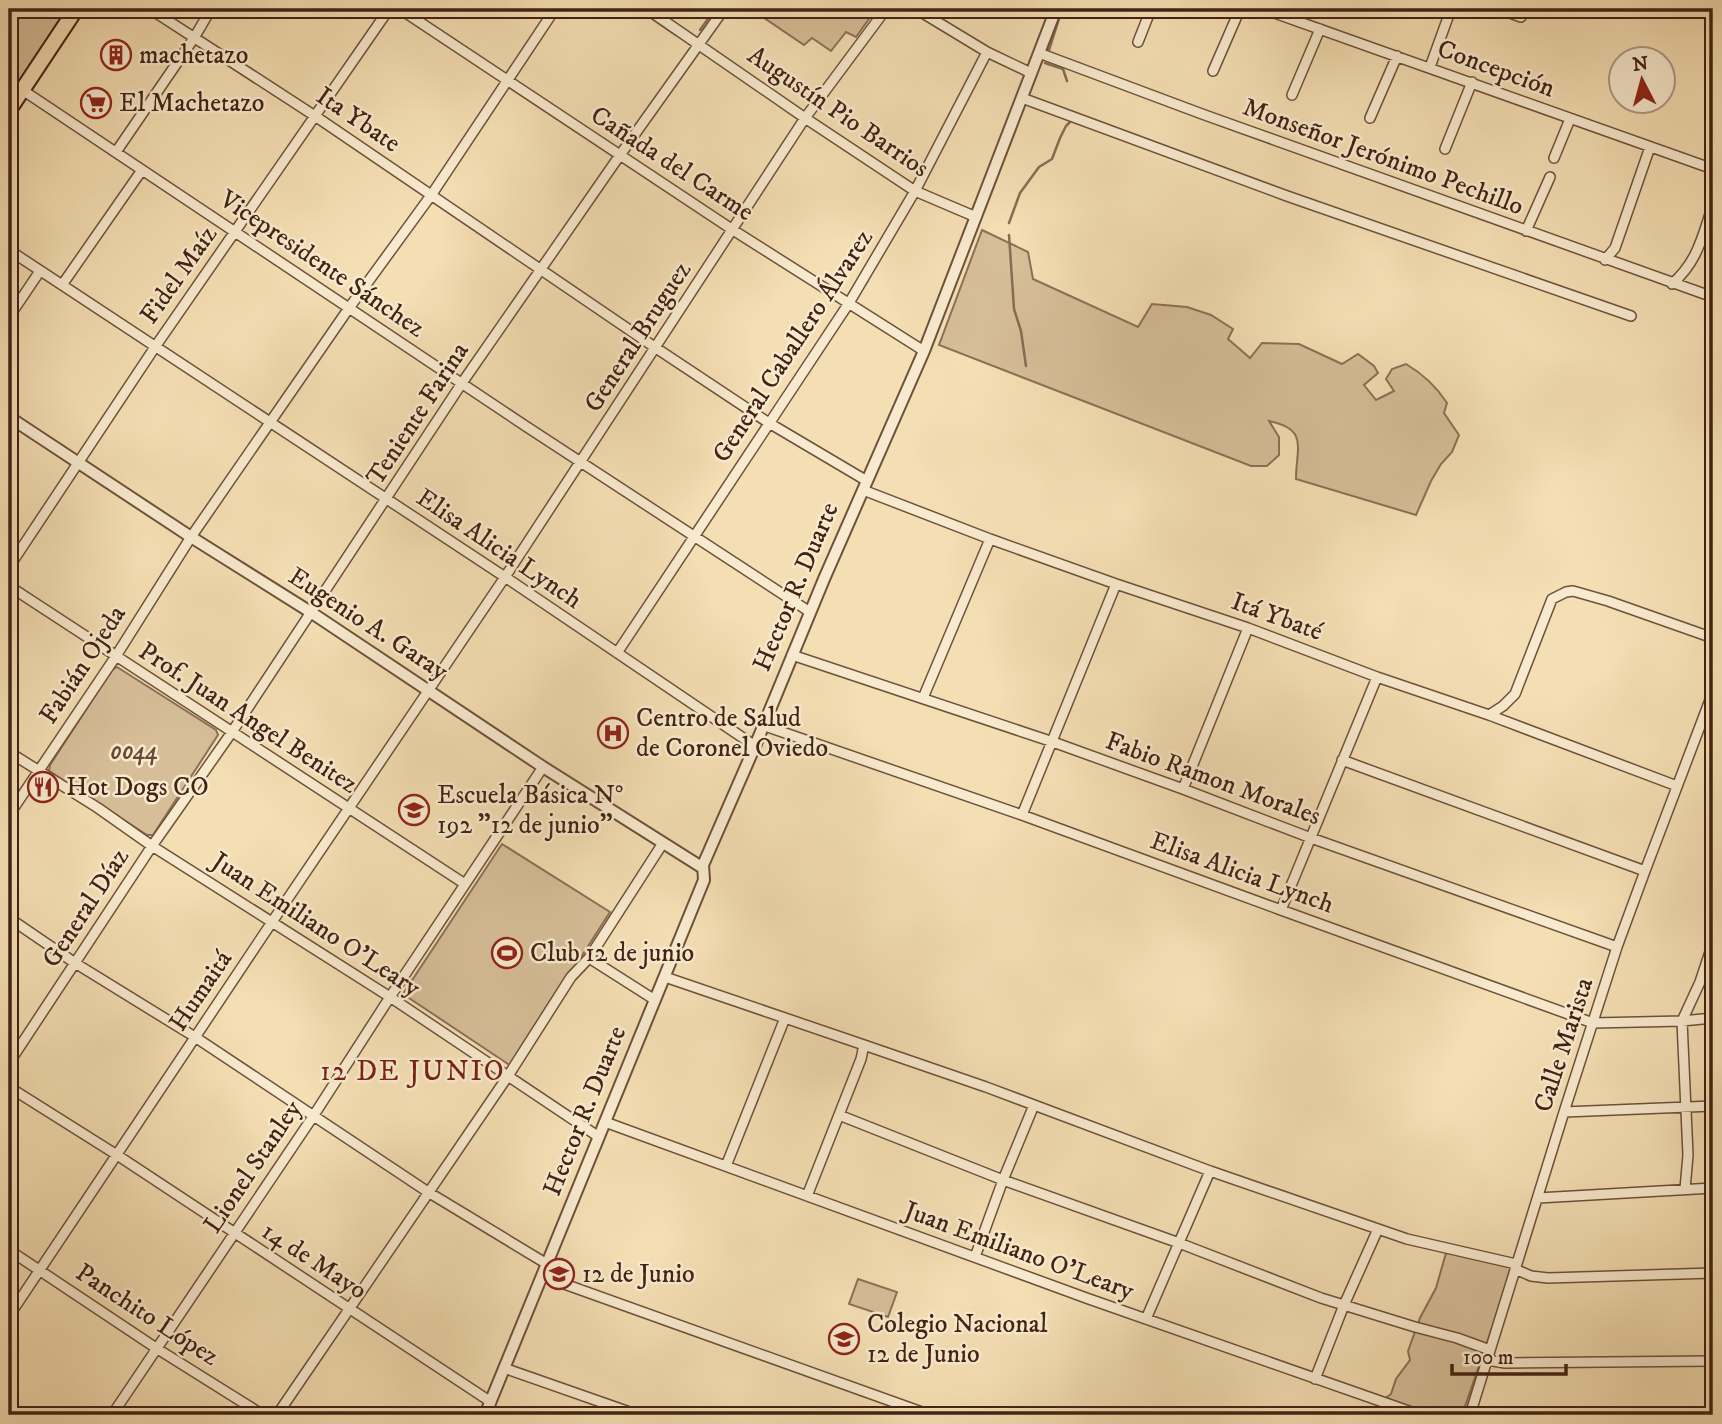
<svg xmlns="http://www.w3.org/2000/svg" width="1722" height="1424" viewBox="0 0 1722 1424" font-family="'IM FELL DW Pica',serif">
<style>
.green{fill:#d6be98;stroke:#8c7056;stroke-width:2}
.lines{fill:none;stroke-linecap:round;stroke-linejoin:round}
.stream{stroke:#886c53;stroke-width:2.5}
.minor-casing{stroke:#6e513b;stroke-width:12}
.tertiary-casing{stroke:#6e513b;stroke-width:14}
.trunk-casing{stroke:#422213;stroke-width:18}
.minor{stroke:#f8eace;stroke-width:9}
.tertiary{stroke:#f8eace;stroke-width:10}
.trunk{stroke:#f4deb3;stroke-width:14}
.labels{text-anchor:middle;dominant-baseline:central;stroke-width:5;stroke-linejoin:round;paint-order:stroke}
.poi-label{font-size:26px;fill:#422213;stroke:#f8eace;text-anchor:start}
.street-label{font-size:26px;fill:#422213;stroke:#f8eace}
.park-label{font-size:26px;font-style:italic;fill:#674934;stroke:#f8eace}
.neighbourhood-label{font-size:28px;letter-spacing:2px;fill:#7a1f14;stroke:#f8eace}
</style>
<rect width="100%" height="100%" fill="#f4deb3"/>
<filter id="stains"><feTurbulence type="fractalNoise" baseFrequency=".00286" numOctaves="4"/><feColorMatrix values="0 0 0 0 .2 0 0 0 0 .09 0 0 0 0 .02 0 0 0 .5 -.17"/></filter>
<radialGradient id="worn" r=".72"><stop offset=".6" stop-color="#630" stop-opacity="0"/><stop offset="1" stop-color="#630" stop-opacity=".3"/></radialGradient>
<path class="green" d="M 9,9 L 67,9 L 20,81 L 9,74 Z
M 751,9 L 876,9 L 856,37 L 846,32 L 831,51 L 812,38 L 804,45 Z
M 982,230 L 1028,252 L 1033,279 L 1138,327 L 1152,304 L 1187,307 L 1211,315 L 1233,329 L 1228,339 L 1250,358 L 1262,343 L 1299,344 L 1342,364 L 1358,354 L 1374,366 L 1378,373 L 1364,385 L 1376,400 L 1394,391 L 1386,379 L 1392,369 L 1406,364 C 1423,374 1436,386 1447,403 L 1444,413 L 1459,435 L 1452,452 L 1441,464 L 1431,481 L 1416,515 L 1296,479 C 1296,448 1309,429 1269,421 L 1279,437 L 1279,455 L 1267,466 L 1251,466 L 939,345 Z
M 117,667 L 216,730 L 218,735 L 153,835 L 147,835 L 49,771 L 50,765 L 112,670 Z
M 502,844 L 610,912 L 511,1066 L 403,994 Z
M 1448,1246 L 1514,1265 L 1462,1415 L 1429,1415 L 1383,1400 L 1391,1394 L 1396,1379 L 1410,1360 L 1408,1351 L 1420,1318 L 1436,1288 Z
M 858,1279 L 897,1292 L 888,1317 L 849,1304 Z"/>
<g class="lines">
<path class="stream" d="M 638,9 L 676,35
M 700,30 L 715,9
M 1049,50 L 1062,9
M 1045,63 L 1063,69 L 1067,81
M 1009,223 L 1020,193 L 1039,167 L 1052,159 L 1060,138 L 1066,126 L 1071,121
M 1009,235 L 1014,309 L 1021,331 L 1026,366"/>
<g class="minor-casing">
<path id="minor" d="M 150,9 L 315,116 L 656,348 L 769,423 L 867,481
M 400,9 L 733,230 L 924,351
M 647,9 L 805,118 L 915,191 L 976,217
M 916,9 L 987,52 L 1031,73
M 1263,9 C 1414,62 1563,117 1713,169
M 1499,9 L 1521,17
M 1138,42 L 1151,9
M 1039,53 L 1202,114 L 1713,297
M 1430,67 L 1451,9
M 1213,71 L 1240,9
M 9,81 L 524,425 L 810,612
M 1292,95 L 1320,29
M 1022,98 L 1287,196 L 1631,316
M 1370,118 L 1397,56
M 1445,149 L 1472,82
M 116,152 L 194,38 L 211,9
M 1554,158 L 1570,119
M 1526,231 L 1550,177
M 9,250 L 505,577 L 755,746
M 1605,260 L 1615,248 L 1650,147
M 1672,284 C 1698,261 1702,237 1713,205
M 62,285 L 142,170
M 9,317 L 40,271
M 863,490 L 990,539 L 1116,584 L 1248,628 L 1377,677 L 1489,715 L 1677,786
M 9,567 L 155,347 L 389,9
M 9,586 L 465,884
M 617,653 L 849,303 L 915,191 L 987,52
M 792,655 L 1053,742 L 1183,789 L 1311,838 L 1617,947
M 923,698 L 990,539
M 1489,715 L 1503,706 L 1515,694 L 1552,599 L 1566,592 L 1573,591 L 1608,601 L 1713,638
M 762,725 L 1022,815 L 1281,910 L 1593,1023 L 1682,1021 L 1713,1018
M 9,752 L 98,808 L 152,846 L 390,997 L 599,1137
M 1342,760 L 1645,871
M 1183,789 L 1248,628
M 9,815 L 116,656 L 191,537 L 349,308 L 432,194 L 555,9
M 1022,815 L 1116,584
M 1281,910 L 1377,677
M 9,918 L 75,963 L 195,1037 L 428,1192 L 547,1264
M 589,958 L 655,1000
M 665,977 L 864,1045 L 861,1059 L 807,1196
M 864,1045 L 986,1087 L 1210,1171 L 1407,1239 L 1516,1264
M 9,1063 L 152,846 L 232,732 L 462,383 L 620,155 L 724,9
M 9,1087 L 117,1155 L 491,1402
M 1564,1112 L 1713,1106
M 839,1115 L 1003,1180 L 1179,1243 L 1321,1298 L 1415,1327 L 1457,1338 L 1490,1350
M 605,1122 L 1089,1299 L 1420,1415
M 726,1166 L 785,1018
M 1685,1189 L 1688,1155 L 1682,1021 L 1700,982 L 1713,943
M 1538,1198 L 1713,1188
M 9,1250 L 156,1348 L 263,1415
M 975,1257 L 1003,1180 L 1034,1105
M 1515,1269 L 1531,1276 L 1548,1278 L 1713,1273
M 542,1276 L 930,1415
M 9,1316 L 272,922 L 505,577 L 805,118 L 886,9
M 1146,1319 L 1210,1171
M 1487,1360 L 1505,1363 L 1713,1361
M 504,1368 L 638,1415
M 1315,1379 L 1344,1305 L 1378,1229
M 487,1411 L 498,1415
M 112,1415 L 314,1115 L 390,997 L 543,767
M 277,1415 L 508,1076 L 571,977 L 589,958 L 663,843
M 1470,1415 L 1564,1112 L 1617,947 L 1645,871 L 1713,692"/>
</g>
<g class="tertiary-casing">
<path id="tertiary" d="M 9,417 L 191,537 L 312,613 L 543,767 L 703,868
M 485,1415 L 704,880 L 703,865 L 755,746 L 824,579 L 924,351 L 1056,9"/>
</g>
<g class="trunk-casing">
<path id="trunk" d="M 9,110 L 76,9"/>
</g>
<use href="#minor" class="minor"/>
<use href="#tertiary" class="tertiary"/>
<use href="#trunk" class="trunk"/>
</g>
<defs>
<g id="building-ring" transform="scale(1.575)"><circle r="9.5" fill="#f8eace" stroke="#8f2418" stroke-width="1.5"/><path d="M-4-6H4V6H1V3H-1V6H-4ZM-2.5-4.3h1.7v1.8h-1.7ZM.8-4.3h1.7v1.8H.8ZM-2.5-1h1.7V.8h-1.7ZM.8-1h1.7V.8H.8Z" fill="#8f2418"/></g>
<g id="supermarket-ring" transform="scale(1.575)"><circle r="9.5" fill="#f8eace" stroke="#8f2418" stroke-width="1.5"/><path d="M-6-5.5h2.5l.6 2H6L4.5 2H-2.5L-4.4-4H-6ZM-1.5 3.2a1.3 1.3 0 1 0 .1 0ZM3 3.2a1.3 1.3 0 1 0 .1 0Z" fill="#8f2418"/></g>
<g id="hospital-ring" transform="scale(1.575)"><circle r="9.5" fill="#f8eace" stroke="#8f2418" stroke-width="1.5"/><path d="M-5-5h3v3.5h4V-5h3V5h-3V1.5h-4V5h-3Z" fill="#8f2418"/></g>
<g id="restaurant-ring" transform="scale(1.575)"><circle r="9.5" fill="#f8eace" stroke="#8f2418" stroke-width="1.5"/><path d="M-5-6h1v4h1v-4h1v4h1v-4h1v5L-1.5 .5V6h-2V.5L-5-1ZM5-6V6H3V1.5H1.5Q1.5-4 5-6Z" fill="#8f2418"/></g>
<g id="school-ring" transform="scale(1.575)"><circle r="9.5" fill="#f8eace" stroke="#8f2418" stroke-width="1.5"/><path d="M0-5L7-2L0 1L-7-2ZM-4 1L0 2.5L4 1V4Q0 6-4 4Z" fill="#8f2418"/></g>
<g id="stadium-ring" transform="scale(1.575)"><circle r="9.5" fill="#f8eace" stroke="#8f2418" stroke-width="1.5"/><path d="M0-5a6.5 5 0 1 0 0 10a6.5 5 0 1 0 0-10ZM-3.5-1.8h7v3.6h-7Z" fill="#8f2418"/></g>
</defs>
<g fill-rule="evenodd">
<use href="#building-ring" x="116" y="55"/>
<use href="#supermarket-ring" x="96" y="103"/>
<use href="#hospital-ring" x="613" y="733"/>
<use href="#restaurant-ring" x="43" y="787"/>
<use href="#school-ring" x="414" y="810"/>
<use href="#stadium-ring" x="507" y="953"/>
<use href="#school-ring" x="559" y="1274"/>
<use href="#school-ring" x="844" y="1339"/>
</g>
<g class="labels">
<g class="poi-label">
<text x="139" y="55">machetazo</text>
<text x="119" y="103">El Machetazo</text>
<text x="636" y="718">Centro de Salud<tspan x="636" dy="30">de Coronel Oviedo</tspan></text>
<text x="66" y="787">Hot Dogs CO</text>
<text x="437" y="795">Escuela Básica N°<tspan x="437" dy="30">192 "12 de junio"</tspan></text>
<text x="530" y="953">Club 12 de junio</text>
<text x="582" y="1274">12 de Junio</text>
<text x="867" y="1324">Colegio Nacional<tspan x="867" dy="30">12 de Junio</tspan></text>
</g>
<g class="street-label">
<text transform="translate(1496 69) rotate(20)">Concepción</text>
<text transform="translate(838 112) rotate(34)">Augustín Pio Barrios</text>
<text transform="translate(358 120) rotate(34)">Ita Ybate</text>
<text transform="translate(1383 157) rotate(20)">Monseñor Jerónimo Pechillo</text>
<text transform="translate(672 164) rotate(33)">Cañada del Carme</text>
<text transform="translate(322 264) rotate(34)">Vicepresidente Sánchez</text>
<text transform="translate(179 275) rotate(-55)">Fidel Maíz</text>
<text transform="translate(638 337) rotate(-57)">General Bruguez</text>
<text transform="translate(793 346) rotate(-57)">General Caballero Álvarez</text>
<text transform="translate(418 414) rotate(-57)">Teniente Farina</text>
<text transform="translate(499 549) rotate(34)">Elisa Alicia Lynch</text>
<text transform="translate(796 587) rotate(-67)">Hector R. Duarte</text>
<text transform="translate(1277 617) rotate(20)">Itá Ybaté</text>
<text transform="translate(368 624) rotate(33)">Eugenio A. Garay</text>
<text transform="translate(83 665) rotate(-57)">Fabián Ojeda</text>
<text transform="translate(248 718) rotate(33)">Prof. Juan Angel Benitez</text>
<text transform="translate(1213 779) rotate(20)">Fabio Ramon Morales</text>
<text transform="translate(1242 873) rotate(20)">Elisa Alicia Lynch</text>
<text transform="translate(86 908) rotate(-57)">General Díaz</text>
<text transform="translate(316 925) rotate(33)">Juan Emiliano O'Leary</text>
<text transform="translate(201 991) rotate(-56)">Humaitá</text>
<text transform="translate(1564 1045) rotate(-72)">Calle Marista</text>
<text transform="translate(585 1111) rotate(-68)">Hector R. Duarte</text>
<text transform="translate(253 1167) rotate(-56)">Lionel Stanley</text>
<text transform="translate(1019 1251) rotate(20)">Juan Emiliano O'Leary</text>
<text transform="translate(314 1261) rotate(33)">14 de Mayo</text>
<text transform="translate(147 1315) rotate(33)">Panchito López</text>
</g>
<g class="park-label">
<text x="134" y="751">0044</text>
</g>
<g class="neighbourhood-label">
<text x="413" y="1071">12 DE JUNIO</text>
</g>
</g>
<rect width="1722" height="1424" fill="none" stroke="#f4deb3" stroke-width="35"/>
<rect x="10" y="10" width="1701" height="1403" fill="none" stroke="#422213" stroke-width="3.5"/>
<rect x="18" y="18" width="1687" height="1389" fill="none" stroke="#422213" stroke-width="2"/>
<g transform="translate(1642 80) rotate(354)"><circle r="33" fill="#f8eace" stroke="#af9a83" stroke-width="2"/>
<path d="M0-5L12 26L0 18L-12 26Z" fill="#8f2418"/>
<text y="-10" font-size="19" font-weight="bold" text-anchor="middle" fill="#422213">N</text>
</g>
<path d="M1452 1364v10h114v-10" fill="none" stroke="#422213" stroke-width="3.5"/>
<text x="1463" y="1364" font-size="21" fill="#422213" stroke="#f8eace" stroke-width="5" paint-order="stroke">100 m</text>
<rect width="100%" height="100%" filter="url(#stains)"/>
<rect width="100%" height="100%" fill="url(#worn)"/>
</svg>
